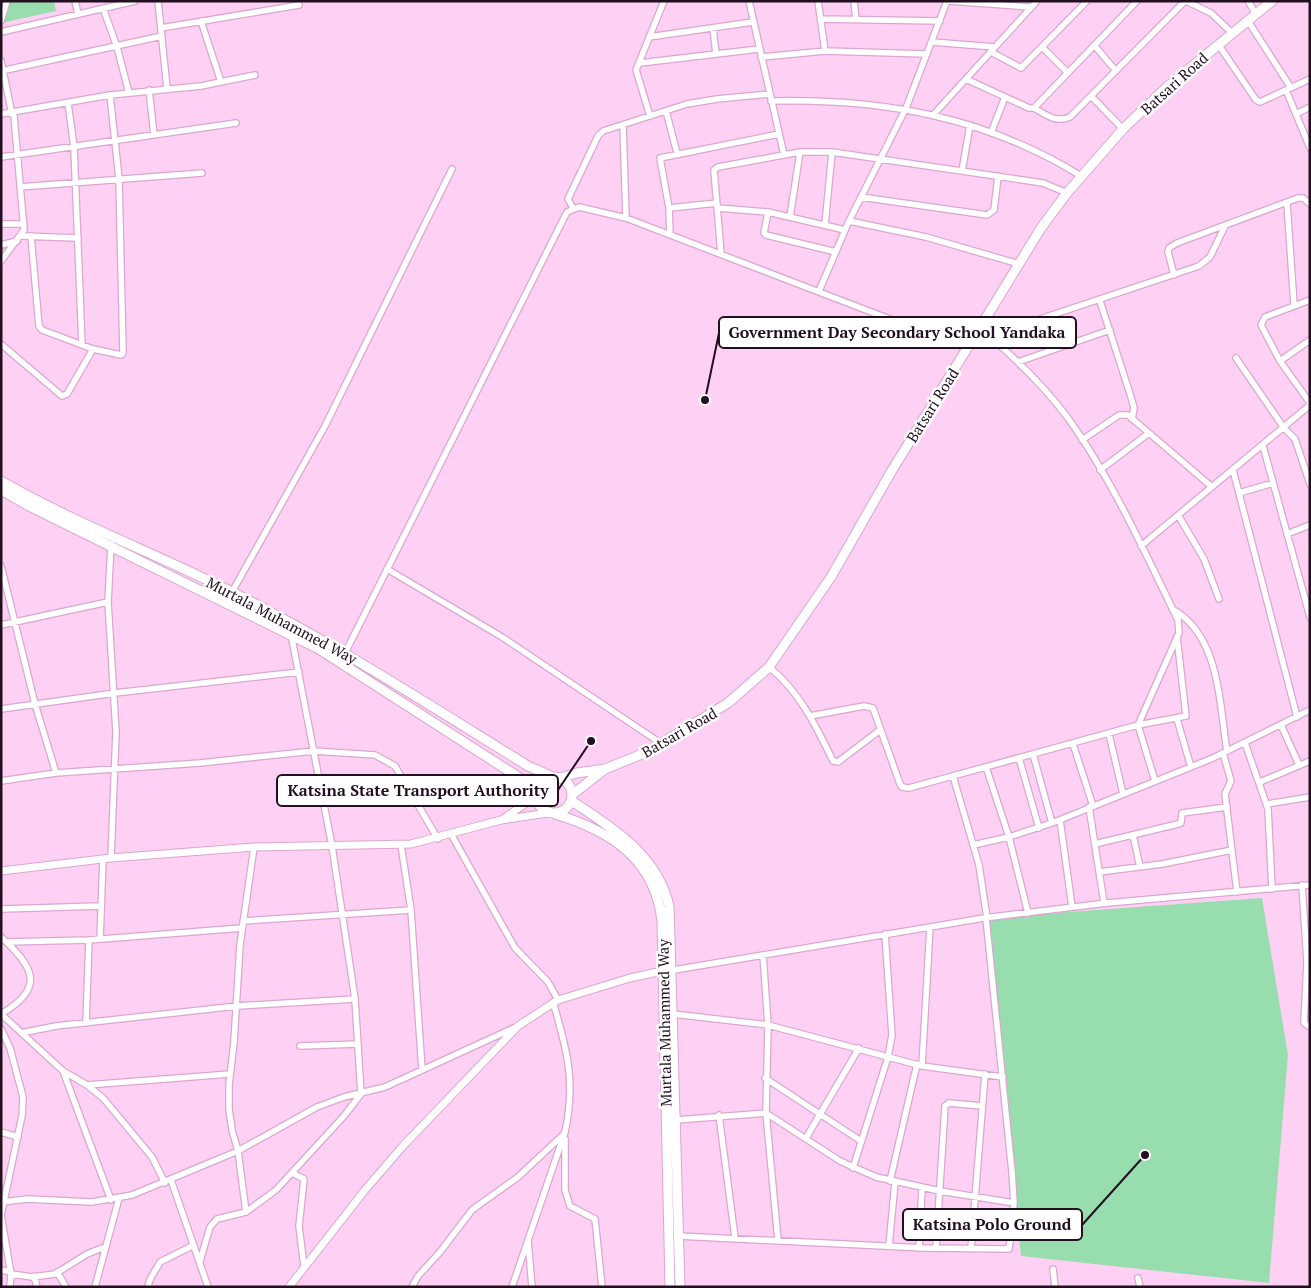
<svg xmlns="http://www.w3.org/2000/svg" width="1311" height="1288" viewBox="0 0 1311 1288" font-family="'PT Serif',serif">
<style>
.green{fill:#98ddae}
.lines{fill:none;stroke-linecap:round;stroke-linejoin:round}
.minor-casing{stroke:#dba6d0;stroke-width:8}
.tertiary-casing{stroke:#dba6d0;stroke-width:9}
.primary-casing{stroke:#dba6d0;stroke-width:11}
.minor{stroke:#fff;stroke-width:5.5}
.tertiary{stroke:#fff;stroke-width:7}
.primary{stroke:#fff;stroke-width:9}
.labels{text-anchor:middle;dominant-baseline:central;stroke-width:5;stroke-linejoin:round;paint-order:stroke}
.street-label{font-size:15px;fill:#220f1f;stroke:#fff}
.leader{fill:none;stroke:#220f1f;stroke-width:2}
.callout-dot{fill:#220f1f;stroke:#fff;stroke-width:2}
.callout{fill:#fff;stroke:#220f1f;stroke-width:2}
.callout-label{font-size:16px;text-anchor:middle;font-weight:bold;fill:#220f1f}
</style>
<rect width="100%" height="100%" fill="#fed1f4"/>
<path class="green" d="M 1,1 L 54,1 L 56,11 L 1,23 Z
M 1262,898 L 1288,1055 L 1269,1283 L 1021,1256 L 984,918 Z"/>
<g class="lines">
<g class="minor-casing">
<path id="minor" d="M 75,1 L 78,14
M 158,1 L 167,88
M 749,1 L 784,155
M 818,1 L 825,51
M 854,1 L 856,20
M 948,1 L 1031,7
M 1186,1 L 1211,13 L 1232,33
M 1248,1 L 1256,14
M 103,8 L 117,47 L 129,93
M 821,19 L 940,21
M 1,21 L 7,1
M 201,21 L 221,82
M 1248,21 L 1291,88
M 161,28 L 299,5
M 713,28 L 716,54
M 1,32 L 135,1
M 649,37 L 753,22
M 932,42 L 995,47
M 1218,44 L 1256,100 L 1260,102 L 1310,79
M 1094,45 L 1116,71
M 1042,47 L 1068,73
M 991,52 L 1021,68 L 1087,1
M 761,57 L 825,51 L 927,54
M 1,61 L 12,114 L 14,116 L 24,230 L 1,261
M 640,63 L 759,49
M 1,71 L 162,36
M 966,79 L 1029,108 L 1034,108 L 1137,1
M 149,90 L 154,135
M 1286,90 L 1310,148
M 1091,96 L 1123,129
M 771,101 C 882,98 986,117 1081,176
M 68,103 L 74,147 L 82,345
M 1034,108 C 1046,115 1056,123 1070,117 L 1185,1
M 666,111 L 677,153
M 1,114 L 110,95 L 201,86 L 255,75
M 934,114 L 1037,1
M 1296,114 L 1310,107
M 650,116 L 636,70 L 664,1
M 623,125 L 626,218
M 991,133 L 1005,97
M 1,157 L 236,123
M 962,171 L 970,125
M 20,187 L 202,173
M 861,197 L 987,215 L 994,210 L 998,176
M 1287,203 L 1294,305
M 573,208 L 568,199 L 598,136 L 603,131 L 687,104 L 717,99 L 770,94
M 669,208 L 717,203
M 718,208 L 768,212 L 845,230
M 768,212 L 764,233 L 766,235 L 836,252
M 790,217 L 800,152
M 849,221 L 926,237 L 1019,264
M 1,224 L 24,224
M 825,225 L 832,152
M 670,235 L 669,208 L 660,158 L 779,134
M 22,236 L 78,238
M 31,236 L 39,326 L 42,330 L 93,349 L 121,355 L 123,353 L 119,179 L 110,95
M 1,245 L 17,241
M 721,254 L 714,170 L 718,167 L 800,152 L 832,152 L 1043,183 L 1067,193
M 1174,275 L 1168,252 L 1169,248 L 1177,243 L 1298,198 L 1303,198 L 1310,204
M 819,291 L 849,221 L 906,108 L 947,1
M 1310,300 L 1265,317 L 1261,325 L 1280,361 L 1310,403
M 1100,301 L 1131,397 L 1134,408 L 1132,419
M 980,328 C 1015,358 1049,390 1075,428 C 1116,488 1146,555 1178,620 L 1179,633 L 1138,725
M 989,336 L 1199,266 L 1210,257 L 1225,226
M 1,344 L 62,396 L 67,394 L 93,349
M 1236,358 L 1284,428 L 1295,439 L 1310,484
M 1280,361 L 1310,340
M 1018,362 L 1110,330
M 1082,440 L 1119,415 L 1128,415 L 1212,487
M 1263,446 L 1310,617
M 1100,470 L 1149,433
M 1233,470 L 1297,717
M 1239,493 L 1273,483
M 1178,515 L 1204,559 L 1219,599
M 1287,534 L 1310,525
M 1141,546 L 1310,405
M 1,566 L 35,704 L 56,773
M 387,569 L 502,637 L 662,744
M 232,592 L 325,426 L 452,169
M 1172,609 C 1220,635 1219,703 1227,751
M 1,625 L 108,602
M 345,653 L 567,212 L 579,207 L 626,218 L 968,349
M 769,667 C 800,692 816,726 833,761 L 838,762 L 880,730
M 1,709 L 115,693 L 299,672
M 810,716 L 864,706 L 873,708 L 900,784 L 902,787 L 909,788 L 1138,725 L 1186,716 L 1177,637
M 1177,719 L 1191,767
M 1138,725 L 1155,781
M 1281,725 L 1299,765
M 1109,734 L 1123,794
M 1245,743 L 1268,809 L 1272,889
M 1073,744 L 1093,806
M 1223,753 L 1231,781 L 1225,794 L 1237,892
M 1033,754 L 1052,823
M 1019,758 L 1039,828
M 986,767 L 1009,837 L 1028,913
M 953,776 L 979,865 L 987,918
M 1,781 L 56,773 L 200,763 L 314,751 L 375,755 L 395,766 L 438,839
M 1260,782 L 1310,761
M 1267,804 L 1310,797
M 1089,807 L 1104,903
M 1060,820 L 1072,907
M 451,834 L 515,948 L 548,982 L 558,1000
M 1133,835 L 1140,867
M 1095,844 L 1178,824 L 1181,823 L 1182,813 L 1227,807
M 401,845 L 411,910 L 422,1070
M 973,845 L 1009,837 L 1052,823 L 1213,758 L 1310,710
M 111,858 L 116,732 L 108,602 L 111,544
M 1099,872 L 1162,864 L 1232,850
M 1302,885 L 1307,962 L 1304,1023 L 1310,1027
M 1,909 L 100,906
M 243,921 L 411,910
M 1,937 C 34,967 46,988 1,1014
M 100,939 L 103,859
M 7,942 L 89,940 L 242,928
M 763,955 L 768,1025 L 766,1113 L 778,1240
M 668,971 L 984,918 L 1107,903 L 1310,885
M 1,1014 L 63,1071 L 87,1085 L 103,1098 L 152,1157 L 165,1183
M 673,1014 L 768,1025 L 922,1066 L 1003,1077
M 86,1023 L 89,940
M 1,1029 L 10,1048 L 23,1097 L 22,1116 L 1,1215 L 11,1274 L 10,1287
M 21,1033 L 56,1026 L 237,1006 L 355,999
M 300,1046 L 358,1044
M 922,1066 L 930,927
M 63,1071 L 111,1200
M 765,1078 L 861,1141
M 87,1085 L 230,1074
M 719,1115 L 735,1238
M 676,1120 L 766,1113 L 840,1161 L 876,1177 L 940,1191 L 1014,1203
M 1,1132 L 18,1137
M 806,1138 L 859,1048
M 565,1139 L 565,1190 L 570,1206 L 595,1219 L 602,1287
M 853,1168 L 888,1057 L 892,1035 L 885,934
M 292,1173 L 304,1179 L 299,1226 L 304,1267
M 171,1180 L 208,1287
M 890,1181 L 917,1064
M 3,1202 L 27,1199 L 92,1202 L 132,1195 L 238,1151 L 317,1107 L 344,1097 L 385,1087 L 516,1027
M 246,1212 L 238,1151 L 232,1130 L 229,1109 L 229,1085 L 234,1042 L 240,945 L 254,847
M 678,1236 L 924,1248 L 1009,1249 L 1014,1203 L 1012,1172 L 986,918
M 528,1240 L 532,1287
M 889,1246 L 895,1182
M 919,1248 L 922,1188
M 936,1248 L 945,1106 L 949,1103 L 982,1106
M 971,1249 L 985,1074
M 200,1261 L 210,1227 L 217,1219 L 246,1212 L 276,1190 L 344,1116 L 361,1094 L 355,999 L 332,846 L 291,634
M 1053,1269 L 1055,1287
M 1,1270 L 11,1272
M 57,1272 L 66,1287
M 11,1274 L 32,1277 L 55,1274 L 87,1254 L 105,1247
M 34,1276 L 37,1287
M 1138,1278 L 1140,1287
M 95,1287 L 119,1198
M 148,1287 C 149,1277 156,1271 160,1262 L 194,1245
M 412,1287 L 418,1276 L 440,1252 L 472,1210 L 518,1177 L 564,1134
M 512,1287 L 565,1132 C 576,1083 567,1049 553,1002"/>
</g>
<g class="tertiary-casing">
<path id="tertiary" d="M 503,819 L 536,796
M 1,871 L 111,858 L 254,847 L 411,844 L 501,820 L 548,813
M 289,1287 L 365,1190 L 402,1147 L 518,1026 L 558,1000 L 630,978 L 662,971"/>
</g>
<g class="primary-casing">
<path id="primary" d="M 1,481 C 76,524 157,554 234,593 C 335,644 431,706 528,766 L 553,777
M 1,490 L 29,506 L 319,649 L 537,789
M536 795a18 18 0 1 1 36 0a18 18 0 1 1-36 0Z
M 560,778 L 577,773 L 605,769
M 573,794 L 605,769 L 647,752 L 728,703 L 769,667 L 831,577 L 891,472 L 1019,264 L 1041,228 L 1067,193 L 1123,129 L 1167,87 L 1272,1
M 572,801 C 613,829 657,854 669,906 L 680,1287
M 555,814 C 611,831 655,859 662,921 L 670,1287"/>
</g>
<use href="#minor" class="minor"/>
<use href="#tertiary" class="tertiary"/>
<use href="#primary" class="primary"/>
</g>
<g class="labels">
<g class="street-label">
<text transform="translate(1174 83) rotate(-42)">Batsari Road</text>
<text transform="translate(932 405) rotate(-58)">Batsari Road</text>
<text transform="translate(282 620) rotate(28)">Murtala Muhammed Way</text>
<text transform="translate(679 732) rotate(-30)">Batsari Road</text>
<text transform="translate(664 1023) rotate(-91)">Murtala Muhammed Way</text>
</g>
</g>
<path class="leader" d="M705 400L719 333M591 741L558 790M1145 1155L1082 1225"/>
<g class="callout-dot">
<circle cx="705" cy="400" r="5"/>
<circle cx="591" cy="741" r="5"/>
<circle cx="1145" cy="1155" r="5"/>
</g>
<g class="callout">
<rect x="719" y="317" width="357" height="31" rx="5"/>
<rect x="277" y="775" width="281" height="31" rx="5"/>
<rect x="903" y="1209" width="179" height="31" rx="5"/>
</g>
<g class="callout-label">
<text x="897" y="338">Government Day Secondary School Yandaka</text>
<text x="418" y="796">Katsina State Transport Authority</text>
<text x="992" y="1230">Katsina Polo Ground</text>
</g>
<rect width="1311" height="1288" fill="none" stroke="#220f1f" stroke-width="5"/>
</svg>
